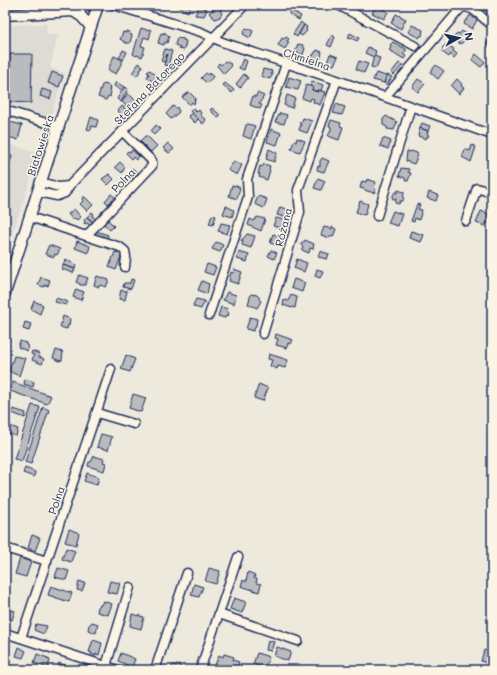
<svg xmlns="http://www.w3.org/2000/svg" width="497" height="675" viewBox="0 0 497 675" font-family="Mali,sans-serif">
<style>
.built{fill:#dedbd4}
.building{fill:#babbbe;stroke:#1b2f5e}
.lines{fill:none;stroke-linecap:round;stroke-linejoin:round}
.minor-casing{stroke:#1b2f5e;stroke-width:11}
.major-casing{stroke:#1b2f5e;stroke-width:13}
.minor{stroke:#fcf5e5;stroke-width:8}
.major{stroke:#fcf5e5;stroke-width:10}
.labels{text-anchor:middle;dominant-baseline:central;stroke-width:3;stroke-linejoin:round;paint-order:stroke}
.street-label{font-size:11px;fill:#1b2f5e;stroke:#fcf5e5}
</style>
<rect width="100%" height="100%" fill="#eee9dd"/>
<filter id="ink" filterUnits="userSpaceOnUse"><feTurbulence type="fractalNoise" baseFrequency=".025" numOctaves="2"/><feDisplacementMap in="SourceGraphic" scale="8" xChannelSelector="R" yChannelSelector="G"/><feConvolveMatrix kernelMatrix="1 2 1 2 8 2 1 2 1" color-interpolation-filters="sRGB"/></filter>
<g filter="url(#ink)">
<path class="built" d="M 46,24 L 47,35 L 58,35 L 50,68 L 65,73 L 50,119 L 8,105 L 8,25 Z
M 5,143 L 39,154 L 7,250 L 5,249 Z"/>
<path class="building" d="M 182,5 L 191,5 L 188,12 L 181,9 Z
M 217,5 L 220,5 L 224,8 L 220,11 L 222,13 L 220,17 L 215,19 L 209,13 Z
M 481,5 L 491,5 L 492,9 L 489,13 L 479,7 Z
M 199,6 L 207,9 L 204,16 L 195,15 Z
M 376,6 L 388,12 L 384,19 L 372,13 Z
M 291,10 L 301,16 L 299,20 L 289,14 Z
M 396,14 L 406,19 L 401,29 L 391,23 Z
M 470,15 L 477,20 L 472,29 L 464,24 L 465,21 L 467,20 Z
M 301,22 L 304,25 L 297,37 L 293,34 Z
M 304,25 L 307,27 L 306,30 L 307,31 L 302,36 L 299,34 Z
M 412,25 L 423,30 L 422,36 L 420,36 L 419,38 L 408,32 Z
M 141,28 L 147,30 L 150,29 L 151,31 L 149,39 L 144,37 L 141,46 L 145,47 L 142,57 L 137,55 L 136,56 L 133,54 Z
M 246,28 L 253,31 L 250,38 L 243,34 Z
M 126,31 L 130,32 L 129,34 L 132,35 L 130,43 L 126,43 L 120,39 L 123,32 L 126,33 Z
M 462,31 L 468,35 L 461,44 L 455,41 L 453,37 L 457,33 L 459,34 Z
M 164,32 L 169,36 L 167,43 L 165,42 L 164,45 L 158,43 L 161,33 L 164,34 Z
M 350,33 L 359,38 L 357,41 L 351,38 L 350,39 L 348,38 Z
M 332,35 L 335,37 L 331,47 L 327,45 Z
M 492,36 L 492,49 L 486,44 Z
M 286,37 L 289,39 L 287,41 L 289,42 L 285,49 L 278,45 L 282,38 L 284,39 Z
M 177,38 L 184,39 L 183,40 L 186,41 L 184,50 L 179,49 L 180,47 L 175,45 Z
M 393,42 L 406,49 L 406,51 L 403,54 L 406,56 L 404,59 L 389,50 L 391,48 L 390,45 Z
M 298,44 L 303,45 L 303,47 L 305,48 L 303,55 L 295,52 Z
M 446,44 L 454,49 L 453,51 L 457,54 L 454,58 L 451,54 L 449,57 L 442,52 L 443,47 Z
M 368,47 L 376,51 L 374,57 L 365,53 Z
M 165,49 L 172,51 L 168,66 L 164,65 L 167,54 L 165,62 L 161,61 Z
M 123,50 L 127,52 L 123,60 L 119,58 Z
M 317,50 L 322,52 L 320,62 L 311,58 L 312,55 L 313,56 L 315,52 L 316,52 Z
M 10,54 L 32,54 L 31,103 L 10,102 Z
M 330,54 L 338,57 L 334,65 L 327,63 Z
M 476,54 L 485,62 L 481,67 L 472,60 Z
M 114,56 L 123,60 L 116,74 L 108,70 Z
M 374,56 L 380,58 L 376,68 L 371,67 Z
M 243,59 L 247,61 L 244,70 L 239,68 Z
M 225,61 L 231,64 L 230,65 L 231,67 L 224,74 L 217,66 L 219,63 L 221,65 Z
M 359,61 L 368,64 L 364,73 L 356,69 Z
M 139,63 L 143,66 L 137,76 L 132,73 Z
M 399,63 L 403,65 L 394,75 L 391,73 Z
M 436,65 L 444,71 L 438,79 L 430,72 Z
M 263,69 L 272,71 L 271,74 L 273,74 L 270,79 L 261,76 Z
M 150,70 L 157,76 L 152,81 L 147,77 L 149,74 L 147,72 Z
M 52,72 L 63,76 L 59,87 L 48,83 Z
M 206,73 L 209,75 L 210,73 L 213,77 L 207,83 L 201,78 Z
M 376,73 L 386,76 L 384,83 L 373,80 Z
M 244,74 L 248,78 L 240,88 L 236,84 Z
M 387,75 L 392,77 L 387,85 L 384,83 Z
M 289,77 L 301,81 L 298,90 L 286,87 Z
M 418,79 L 424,83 L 425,84 L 418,92 L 412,87 Z
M 457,79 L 462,84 L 461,86 L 464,88 L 459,94 L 451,86 Z
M 312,81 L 323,85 L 321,91 L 318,90 L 318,92 L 312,90 L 313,87 L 310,86 Z
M 116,82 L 124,87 L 122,91 L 114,86 Z
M 225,83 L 234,90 L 232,93 L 223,85 Z
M 104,84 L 110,86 L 109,87 L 110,88 L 109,91 L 111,92 L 110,97 L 108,96 L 106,100 L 98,97 L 102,85 L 103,85 Z
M 306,85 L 313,87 L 312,90 L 318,92 L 318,90 L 325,92 L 320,105 L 313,102 L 314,99 L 311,98 L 310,101 L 302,98 Z
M 124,87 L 128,89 L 121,102 L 117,99 Z
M 42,89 L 52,92 L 50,99 L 40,96 Z
M 189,92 L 196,99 L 194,101 L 195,102 L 194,104 L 192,102 L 190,105 L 182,97 Z
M 128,93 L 136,101 L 129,108 L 122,102 Z
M 257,93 L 264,96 L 259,104 L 262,105 L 260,109 L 250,105 L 253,96 L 256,97 Z
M 287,95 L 295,98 L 292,108 L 284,105 Z
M 336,104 L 345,107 L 342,115 L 333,113 Z
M 122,106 L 129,112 L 123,118 L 118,111 Z
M 173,106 L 176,108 L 177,107 L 179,112 L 171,119 L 166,114 Z
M 193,108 L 197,112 L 199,110 L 201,113 L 200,115 L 206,120 L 203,124 L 190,111 Z
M 212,108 L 220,115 L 218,118 L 210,110 Z
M 192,113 L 198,119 L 195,123 L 188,116 Z
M 280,113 L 287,115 L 284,124 L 275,122 Z
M 386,116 L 397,122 L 394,130 L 387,129 L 387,127 L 383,125 L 383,119 Z
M 91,117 L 98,120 L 96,127 L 92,126 L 91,130 L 87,129 Z
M 303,118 L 312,121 L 307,133 L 299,130 L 301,124 L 299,123 L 302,121 Z
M 331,120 L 341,123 L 340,126 L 343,127 L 339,140 L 328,136 L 331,130 L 331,127 L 329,126 Z
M 10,122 L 22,125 L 18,140 L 6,136 Z
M 422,123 L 430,126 L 428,131 L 420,128 Z
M 248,124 L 255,126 L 251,139 L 243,136 L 246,125 Z
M 156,125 L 160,129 L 154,135 L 151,131 Z
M 420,128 L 428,131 L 427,134 L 429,135 L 428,137 L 426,137 L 426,139 L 418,136 Z
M 271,129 L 281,133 L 277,145 L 267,142 Z
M 145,136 L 147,136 L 157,146 L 151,152 L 140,141 Z
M 297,138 L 305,141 L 300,152 L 291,149 L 294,141 L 296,142 Z
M 383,138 L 391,141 L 388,149 L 380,146 Z
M 168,143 L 174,149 L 169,153 L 163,148 Z
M 472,145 L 476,147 L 471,162 L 462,157 L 465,149 L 470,151 Z
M 269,149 L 277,153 L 274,162 L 266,159 Z
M 132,150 L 139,156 L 136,160 L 133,157 L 132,159 L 126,153 L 128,151 L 130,152 Z
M 407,151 L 410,152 L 411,151 L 417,153 L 417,154 L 418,155 L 414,164 L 406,161 Z
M 5,154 L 12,156 L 5,179 Z
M 322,158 L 329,161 L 324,172 L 317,170 L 318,166 L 320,167 L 320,161 Z
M 234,161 L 242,165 L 237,175 L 228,170 Z
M 120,162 L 125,167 L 122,173 L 115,167 Z
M 264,164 L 270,166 L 269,169 L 270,170 L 267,180 L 259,177 L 260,174 L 258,174 L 260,166 L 262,167 Z
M 132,168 L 139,174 L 134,180 L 131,177 L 133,174 L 130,171 Z
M 401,168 L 409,169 L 408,172 L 411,173 L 408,181 L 405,180 L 405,178 L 399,176 Z
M 109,174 L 114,179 L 108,185 L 102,179 Z
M 318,178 L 325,181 L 321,190 L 314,188 Z
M 367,179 L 376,182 L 374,187 L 376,189 L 374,193 L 364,190 L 364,189 L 360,188 L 362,181 L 366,182 Z
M 232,185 L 235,186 L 235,185 L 240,188 L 237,199 L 229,196 Z
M 398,190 L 404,192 L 403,201 L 400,201 L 399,204 L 395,203 L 396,199 L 393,199 L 392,197 L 395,192 L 397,193 Z
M 429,192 L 438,195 L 436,201 L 427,198 Z
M 111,194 L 117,199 L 114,202 L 112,200 L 108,204 L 105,201 Z
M 258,196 L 267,199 L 264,208 L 255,204 Z
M 83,197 L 85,197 L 93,205 L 87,211 L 80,204 L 83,201 L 82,199 Z
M 360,201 L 368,204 L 365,215 L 361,214 L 356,212 Z
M 417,204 L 420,205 L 418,209 L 422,210 L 419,220 L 415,218 L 414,222 L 411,221 Z
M 226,206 L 234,210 L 232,217 L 223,214 Z
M 280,207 L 290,210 L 288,218 L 277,215 Z
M 74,209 L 81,217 L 77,220 L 75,218 L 73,220 L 68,214 Z
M 393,211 L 402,214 L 398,226 L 388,223 Z
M 481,211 L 489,214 L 487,224 L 485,223 L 485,226 L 476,223 Z
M 92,212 L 94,214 L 92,216 L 97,220 L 94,223 L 87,217 Z
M 212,215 L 216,216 L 213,225 L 209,224 Z
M 87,217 L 94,223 L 91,226 L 87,223 L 85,224 L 84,223 L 85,221 L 84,220 Z
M 257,217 L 265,219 L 261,231 L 248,225 L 250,219 L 254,221 Z
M 106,218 L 114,226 L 110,230 L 102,222 Z
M 276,218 L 284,220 L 281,228 L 273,226 Z
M 221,223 L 230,225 L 227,234 L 218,231 Z
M 324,227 L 332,229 L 332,227 L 336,229 L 333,237 L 330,236 L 330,238 L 321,235 Z
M 96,231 L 108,235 L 107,240 L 94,236 Z
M 411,231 L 424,235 L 421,242 L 409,238 Z
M 247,234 L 255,236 L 251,248 L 242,245 L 243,241 L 241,241 L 242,239 L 243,239 Z
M 273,234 L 282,237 L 279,246 L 270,243 Z
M 305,240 L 314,244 L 313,249 L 310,248 L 309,253 L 302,250 L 303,247 L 301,245 L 302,242 L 304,242 Z
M 77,241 L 90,246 L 88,253 L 75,248 Z
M 216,242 L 223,245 L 220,252 L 212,249 Z
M 49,245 L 60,249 L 57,255 L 55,254 L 54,257 L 45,254 Z
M 271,250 L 277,253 L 274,259 L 268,256 Z
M 320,251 L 329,254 L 327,259 L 318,257 Z
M 115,252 L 122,254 L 116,270 L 109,267 Z
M 239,252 L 249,255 L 247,262 L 237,259 Z
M 297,259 L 307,263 L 304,272 L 294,268 Z
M 65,260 L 76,264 L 75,269 L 63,265 Z
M 207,264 L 216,267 L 213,275 L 204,272 Z
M 63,265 L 75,269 L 73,273 L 62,269 Z
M 234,269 L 242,272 L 238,284 L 229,281 L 231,272 L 233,273 Z
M 317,269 L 323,271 L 320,278 L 315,276 Z
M 79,275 L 88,278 L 85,285 L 80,285 L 80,284 L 76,282 Z
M 97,276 L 109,280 L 106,287 L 100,285 L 99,287 L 94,285 Z
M 41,277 L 50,280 L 48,286 L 45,285 L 44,287 L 38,285 Z
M 131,279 L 134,280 L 131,289 L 123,287 L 124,283 L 130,283 Z
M 294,279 L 305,283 L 302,292 L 291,288 Z
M 202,281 L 209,284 L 207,294 L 198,290 Z
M 76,289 L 84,292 L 81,300 L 73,297 Z
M 121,290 L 127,291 L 125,300 L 119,299 Z
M 227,292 L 236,295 L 234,304 L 223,300 Z
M 251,294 L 257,295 L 259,297 L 259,299 L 261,301 L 257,308 L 248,304 Z
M 291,295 L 297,297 L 295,308 L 292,307 L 292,308 L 283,305 L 284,300 L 288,301 Z
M 56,298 L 68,302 L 66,305 L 55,302 Z
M 196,299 L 205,301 L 201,309 L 194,307 L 193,305 Z
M 34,301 L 43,305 L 40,314 L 31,309 Z
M 221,307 L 228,309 L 227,312 L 229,313 L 228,316 L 226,315 L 225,318 L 218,316 Z
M 63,316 L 70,319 L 69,326 L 68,325 L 67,329 L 60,327 Z
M 250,317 L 257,319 L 256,326 L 253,331 L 246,329 Z
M 25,322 L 31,324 L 29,331 L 23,329 Z
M 276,334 L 293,340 L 291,344 L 288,343 L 287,348 L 276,345 L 278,339 L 275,338 Z
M 20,341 L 26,343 L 26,345 L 28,346 L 27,351 L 18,347 Z
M 56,350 L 63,352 L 62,360 L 60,361 L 53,358 Z
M 32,351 L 40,354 L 39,357 L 44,359 L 42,364 L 32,360 L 34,355 L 31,354 Z
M 269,354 L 288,360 L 285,368 L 278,366 L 277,369 L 270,366 L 272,360 L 268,359 Z
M 126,355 L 135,359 L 130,372 L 121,369 Z
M 14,356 L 25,358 L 19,376 L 9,371 Z
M 25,379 L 34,382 L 33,387 L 24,384 Z
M 13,382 L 51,396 L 47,404 L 10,391 Z
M 259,384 L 268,388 L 263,401 L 254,398 Z
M 133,394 L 146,398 L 141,412 L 129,408 Z
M 32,405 L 40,407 L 22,461 L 14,459 Z
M 43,407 L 49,410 L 31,464 L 25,462 Z
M 13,409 L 26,413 L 25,418 L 12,413 Z
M 10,426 L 18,429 L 16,436 L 7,433 Z
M 101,434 L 112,437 L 108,450 L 97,447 Z
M 94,456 L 104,459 L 103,462 L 106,463 L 104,471 L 88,466 L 89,462 L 91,462 Z
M 25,468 L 35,472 L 34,477 L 23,473 Z
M 87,473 L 99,477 L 97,485 L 84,481 Z
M 69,529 L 79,533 L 76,545 L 65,542 Z
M 32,535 L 40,538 L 35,551 L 28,548 Z
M 66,548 L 75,551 L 71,562 L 62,559 Z
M 20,558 L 31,562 L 26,577 L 15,574 Z
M 58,568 L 69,571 L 66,580 L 55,577 Z
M 209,568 L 220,571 L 216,584 L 205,581 Z
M 248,572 L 255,575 L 254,578 L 257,579 L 256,583 L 261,584 L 259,592 L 241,586 L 243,580 L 246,582 Z
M 79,581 L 85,583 L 82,591 L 77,590 Z
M 110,581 L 120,583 L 117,594 L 107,592 Z
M 194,584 L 203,587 L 199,597 L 191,595 Z
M 51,586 L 72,593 L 69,602 L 48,595 Z
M 234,598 L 246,602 L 242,613 L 230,609 Z
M 103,601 L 112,604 L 108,615 L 97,612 L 98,607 L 100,605 L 101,605 Z
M 5,608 L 15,611 L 12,620 L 5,618 Z
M 132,614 L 144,617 L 141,629 L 130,626 Z
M 92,622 L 98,624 L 96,633 L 88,630 L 89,625 Z
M 36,624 L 47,626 L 44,634 L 34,630 Z
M 93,640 L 102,643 L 99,655 L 96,654 L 96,656 L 91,654 L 91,652 L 89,652 Z
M 268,640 L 274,642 L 271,651 L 266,650 Z
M 19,647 L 26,651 L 23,658 L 16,656 Z
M 277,647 L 291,652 L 288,661 L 274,656 Z
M 484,650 L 492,652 L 492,665 L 481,661 Z
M 121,653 L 135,659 L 132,667 L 118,661 Z
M 257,653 L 269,657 L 265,668 L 253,664 Z
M 37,654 L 48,658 L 47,659 L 50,660 L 48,668 L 34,663 Z
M 224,654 L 234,657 L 233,660 L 239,662 L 236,670 L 230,670 L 215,665 L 219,655 L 223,657 Z
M 59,663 L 71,667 L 70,670 L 56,670 Z
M 178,664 L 181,667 L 187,669 L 187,670 L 170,670 L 173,665 L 176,666 Z"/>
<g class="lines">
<g class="minor-casing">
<path id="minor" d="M 114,5 L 201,32 L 222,42 L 337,80 L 492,135
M 338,5 L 415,46
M 385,97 L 461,8 C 471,4 480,16 488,22
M 5,110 L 59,127
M 41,182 L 58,187 L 69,186
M 38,192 L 57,196 L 65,193 L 69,186 L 245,5
M 377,216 L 411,106
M 30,217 L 86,236 L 152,166 L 152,161 L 123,132
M 466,221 L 477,188 L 492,193
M 86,236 L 120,247 L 125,251 L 126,257 L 125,267
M 209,315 L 248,197 L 247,179 L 286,64
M 263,334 L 300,212 L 298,190 L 337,80
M 97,413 L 134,424
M 5,548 L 47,561
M 219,614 L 298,641
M 5,633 L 118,670
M 21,638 L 111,369
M 106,666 L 130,587
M 155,670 L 187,573
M 200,670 L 238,557"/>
</g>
<g class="major-casing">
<path id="major" d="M 73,11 L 81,16 L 91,27
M 5,15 L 73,11 L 87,5
M 5,293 L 98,5"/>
</g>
<use href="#minor" class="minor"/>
<use href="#major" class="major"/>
</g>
</g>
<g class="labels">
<g class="street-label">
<text transform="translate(307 59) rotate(18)">Chmielna</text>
<text transform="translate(149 88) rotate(-46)">Stefana Batorego</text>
<text transform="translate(40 145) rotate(-72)">Białowieska</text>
<text transform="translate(123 180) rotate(-46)">Polna</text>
<text transform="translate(283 227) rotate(-76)">Różana</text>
<text transform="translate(56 500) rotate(-71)">Polna</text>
</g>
</g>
<rect width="497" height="675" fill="none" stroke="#fcf5e5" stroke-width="20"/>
<rect x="10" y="10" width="477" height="655" fill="none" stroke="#1b2f5e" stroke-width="1.5" filter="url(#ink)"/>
<g transform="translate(459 38) rotate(82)" stroke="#fcf5e5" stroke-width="3" paint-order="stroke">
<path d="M0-3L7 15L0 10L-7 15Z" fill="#1b2f5e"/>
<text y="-6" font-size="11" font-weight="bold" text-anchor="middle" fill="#1b2f5e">N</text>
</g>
</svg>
